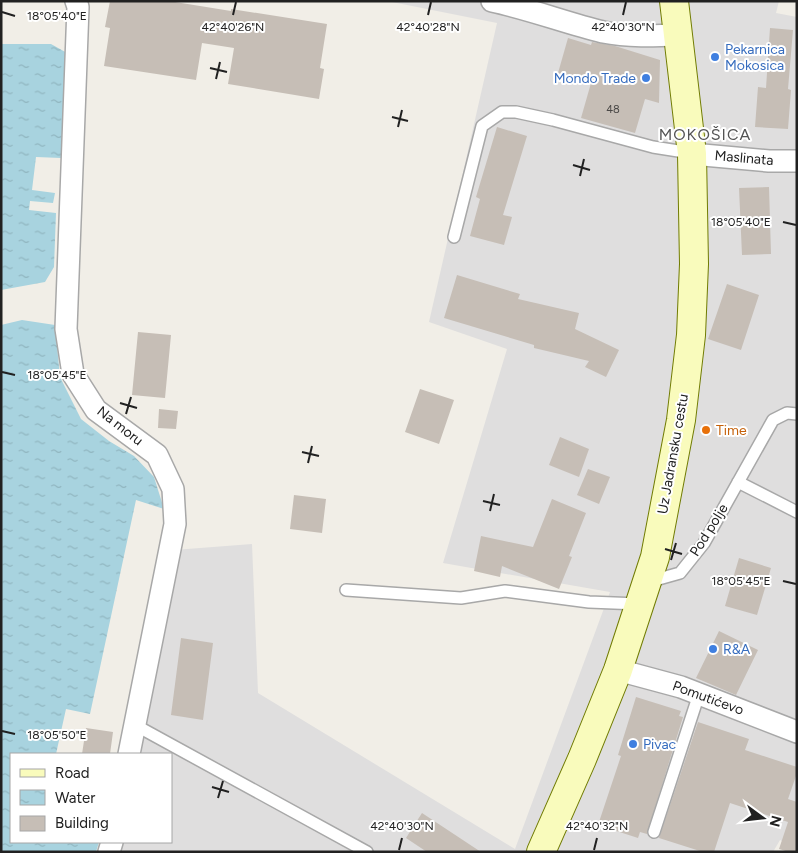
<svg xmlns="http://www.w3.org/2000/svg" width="798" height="853" viewBox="0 0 798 853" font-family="Figtree,sans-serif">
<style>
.residential{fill:#dfdede}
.water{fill:url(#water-ripples)}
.building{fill:#c6beb6}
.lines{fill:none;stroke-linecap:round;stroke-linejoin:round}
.service-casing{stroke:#a8a8a8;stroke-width:14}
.minor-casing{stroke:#a8a8a8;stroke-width:24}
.secondary-casing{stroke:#717c03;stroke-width:30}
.service{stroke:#fff;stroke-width:11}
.minor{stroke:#fff;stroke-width:21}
.secondary{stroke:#f9fbbc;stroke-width:28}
.ticks{fill:none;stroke:#212121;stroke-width:2}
.shop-dot{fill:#3f7fe0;stroke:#fff;stroke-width:2}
.food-dot{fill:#e8710a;stroke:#fff;stroke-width:2}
.labels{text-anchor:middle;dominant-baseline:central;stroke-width:4;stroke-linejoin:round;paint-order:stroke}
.number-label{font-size:11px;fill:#4a4846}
.shop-label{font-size:14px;fill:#366cbe;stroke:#fff;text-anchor:start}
.street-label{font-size:14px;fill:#212121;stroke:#fff}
.food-label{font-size:14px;fill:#c56008;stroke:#fff;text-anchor:start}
.quarter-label{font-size:16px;letter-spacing:1px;fill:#545454;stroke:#fff}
.ticks-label{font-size:12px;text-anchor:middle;fill:#212121;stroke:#fff;stroke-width:4;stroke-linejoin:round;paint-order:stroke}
</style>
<defs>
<pattern id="water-ripples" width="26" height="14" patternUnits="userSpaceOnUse" patternTransform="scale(1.25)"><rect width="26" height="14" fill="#a8d3df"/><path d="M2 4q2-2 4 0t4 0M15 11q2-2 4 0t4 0" fill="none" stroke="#90b5bf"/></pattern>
</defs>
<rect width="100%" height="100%" fill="#f1eee7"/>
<path class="residential" d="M 387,1 L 779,1 L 776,13 L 797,17 L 797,850 L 780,840 L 773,852 L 99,852 L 101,842 L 171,842 L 171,754 L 119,754 L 161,551 L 252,544 L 258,693 L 515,849 L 610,592 L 443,563 L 507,349 L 429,322 L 497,23 Z"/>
<path class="water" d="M 1,44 L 51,44 L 67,53 L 61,158 L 36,157 L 32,190 L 55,193 L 53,203 L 30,201 L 29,210 L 56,213 L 54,267 L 45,282 L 1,290 Z
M 22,320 L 55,325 L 60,377 L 81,419 L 109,441 L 134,456 L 154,477 L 164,509 L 136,500 L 90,714 L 66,709 L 56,754 L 11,754 L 11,842 L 99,842 L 96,852 L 1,852 L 1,325 Z"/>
<path class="building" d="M 110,1 L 169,1 L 231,11 L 231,9 L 327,24 L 320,68 L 324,69 L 319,99 L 228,84 L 234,48 L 202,43 L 196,80 L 104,66 L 110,28 L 105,27 Z
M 770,28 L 793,30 L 788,89 L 791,90 L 788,129 L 755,127 L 758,87 L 766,88 Z
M 568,38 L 591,45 L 592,42 L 615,46 L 660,60 L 659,103 L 645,99 L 635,133 L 581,118 L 591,83 L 558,73 Z
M 497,127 L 527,136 L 503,215 L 512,217 L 504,245 L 470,236 L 480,199 L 476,197 Z
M 769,187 L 771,254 L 742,255 L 739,188 Z
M 457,275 L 520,294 L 518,299 L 579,313 L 575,329 L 619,350 L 606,377 L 585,367 L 589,361 L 534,348 L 534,345 L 444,318 Z
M 727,284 L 759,295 L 741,350 L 708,339 Z
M 138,332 L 171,335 L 165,398 L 132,395 Z
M 420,389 L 454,400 L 439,444 L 405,432 Z
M 159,409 L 178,411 L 176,429 L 158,428 Z
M 560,437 L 589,449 L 579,477 L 549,465 Z
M 588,469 L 610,477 L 599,504 L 577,495 Z
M 294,495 L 326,499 L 322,533 L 290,529 Z
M 552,499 L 586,513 L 569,556 L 572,557 L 559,589 L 502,566 L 500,577 L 474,571 L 481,536 L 533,547 Z
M 739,558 L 771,568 L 757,615 L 725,606 Z
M 719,631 L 758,650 L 736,695 L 696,678 Z
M 181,638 L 213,643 L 203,720 L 171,715 Z
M 636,697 L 681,711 L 679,716 L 683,717 L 647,834 L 640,832 L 638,838 L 598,825 L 621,756 L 618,755 Z
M 698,722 L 749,739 L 745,750 L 797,767 L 797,773 L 788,799 L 797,802 L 797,852 L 789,852 L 779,849 L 788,822 L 730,803 L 714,852 L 703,852 L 659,838 Z
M 86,728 L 113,732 L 110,754 L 82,754 Z
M 422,813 L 481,852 L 427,852 L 406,838 Z"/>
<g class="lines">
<g class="service-casing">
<path id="service" d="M 454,237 L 482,126 L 502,112 L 516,112 L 553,120 L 653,147 L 691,153
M 738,482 L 797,512
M 648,582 L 680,573 L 704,543 L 773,420 L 787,413 L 797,414
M 346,590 L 461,598 L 505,591 L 589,602 L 639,604
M 135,725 L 367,852
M 654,832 L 699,694"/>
</g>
<g class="minor-casing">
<path id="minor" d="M 76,1 L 78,7 L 66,329 L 73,374 L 96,410 L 157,455 L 173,489 L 175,524 L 129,754
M 492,1 C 530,9 566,23 603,32 C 628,37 654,36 679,35
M 692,154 L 769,161 L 797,161
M 618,670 L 681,687 L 797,732
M 109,852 L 112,842"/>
</g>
<g class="secondary-casing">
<path id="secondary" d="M 541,852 L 582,759 L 618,670 L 655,557 L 681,420 L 691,335 L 694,264 L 692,154 L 674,1"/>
</g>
<use href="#service" class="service"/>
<use href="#minor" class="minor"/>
<use href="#secondary" class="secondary"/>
</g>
<path class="ticks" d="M 2,12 L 15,16M 233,15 L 236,2M 428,15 L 431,2M 623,15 L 626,2M 210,68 L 227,72M 216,79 L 220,62M 392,117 L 408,121M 398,127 L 402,110M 573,165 L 590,170M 580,176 L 584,159M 783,222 L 796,225M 2,372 L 15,375M 120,403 L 137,408M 126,414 L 131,397M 302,452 L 319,456M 308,463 L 312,446M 483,501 L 500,505M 490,511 L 494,494M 665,549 L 682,554M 671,560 L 676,543M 783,581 L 796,584M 2,731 L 15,734M 212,787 L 229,792M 218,798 L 223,781M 399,850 L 402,838M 594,850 L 597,838"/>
<g class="shop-dot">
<circle cx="715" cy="57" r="5"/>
<circle cx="646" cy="78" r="5"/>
<circle cx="713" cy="649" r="5"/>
<circle cx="633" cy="744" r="5"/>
</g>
<circle class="food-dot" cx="706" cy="430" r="5"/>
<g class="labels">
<g class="number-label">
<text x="613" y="109">48</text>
</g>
<g class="shop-label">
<text x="725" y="49">Pekarnica<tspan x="725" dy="16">Mokosica</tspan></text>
<text x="636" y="78" text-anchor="end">Mondo Trade</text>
<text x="723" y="649">R&amp;A</text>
<text x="643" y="744">Pivac</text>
</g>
<g class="street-label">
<text transform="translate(744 158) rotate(5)">Maslinata</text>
<text transform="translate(120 426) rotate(38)">Na moru</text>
<text transform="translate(673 454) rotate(-80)">Uz Jadransku cestu</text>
<text transform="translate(709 530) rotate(-58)">Pod polje</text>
<text transform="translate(708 698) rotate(20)">Pomutićevo</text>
</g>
<g class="food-label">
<text x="716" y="430">Time</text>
</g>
<g class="quarter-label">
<text x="705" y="134">MOKOŠICA</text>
</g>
</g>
<g class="ticks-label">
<text x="57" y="20">18°05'40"E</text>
<text x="233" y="31">42°40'26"N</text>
<text x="428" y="31">42°40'28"N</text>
<text x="623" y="31">42°40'30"N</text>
<text x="741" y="226">18°05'40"E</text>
<text x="57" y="379">18°05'45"E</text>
<text x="741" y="585">18°05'45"E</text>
<text x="57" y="739">18°05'50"E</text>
<text x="402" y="830">42°40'30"N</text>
<text x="597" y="830">42°40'32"N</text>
</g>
<rect width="798" height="853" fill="none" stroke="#212121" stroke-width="5"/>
<rect x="10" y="753" width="162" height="90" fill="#ffffff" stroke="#a6a6a6"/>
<rect x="20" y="769" width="25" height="8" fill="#f9fbbc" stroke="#a6a6a6"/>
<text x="55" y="778" font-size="15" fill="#212121">Road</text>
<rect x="20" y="790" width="25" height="15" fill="url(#water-ripples)" stroke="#a6a6a6"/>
<text x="55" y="803" font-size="15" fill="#212121">Water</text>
<rect x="20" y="816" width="25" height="15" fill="#c6beb6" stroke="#a6a6a6"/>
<text x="55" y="828" font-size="15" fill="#212121">Building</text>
<g transform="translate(763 818) rotate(105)" stroke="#ffffff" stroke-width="4" paint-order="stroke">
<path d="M0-4L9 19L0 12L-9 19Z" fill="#212121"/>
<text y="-8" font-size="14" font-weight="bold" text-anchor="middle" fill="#212121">N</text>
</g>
</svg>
